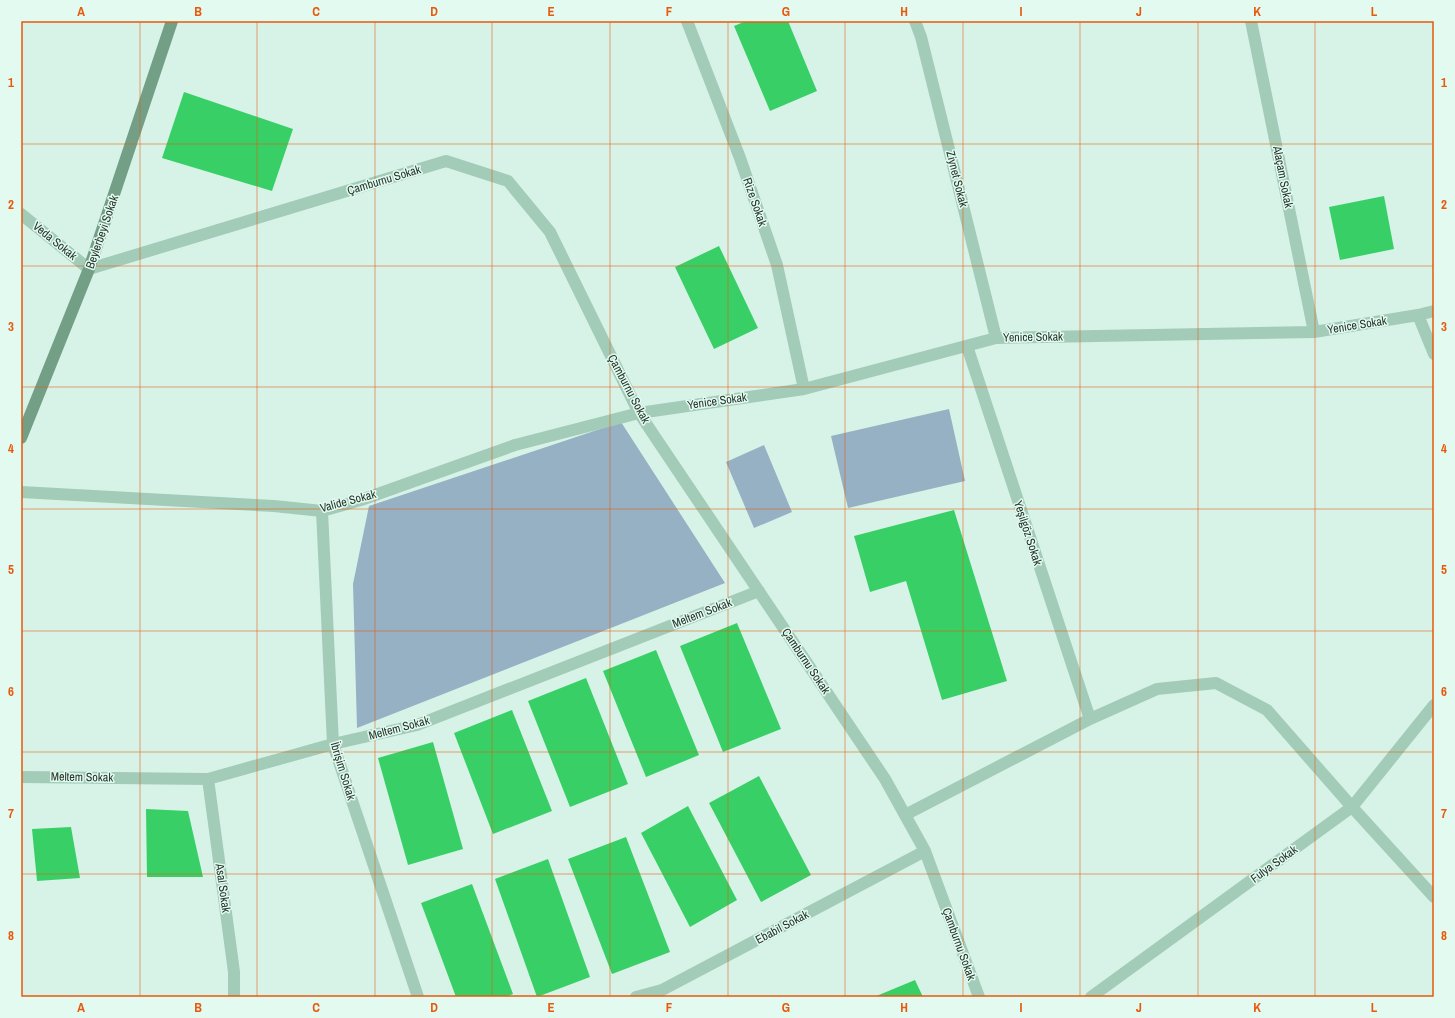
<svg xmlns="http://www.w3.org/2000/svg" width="1455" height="1018" viewBox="0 0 1455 1018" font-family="'Archivo Narrow',sans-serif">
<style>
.green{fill:#96b1c3}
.building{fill:#38d066}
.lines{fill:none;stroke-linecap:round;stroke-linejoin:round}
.street{stroke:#a2ccb8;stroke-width:12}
.secondary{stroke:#739f86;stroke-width:12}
.grid{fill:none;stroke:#e8590c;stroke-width:1;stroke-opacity:0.55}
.labels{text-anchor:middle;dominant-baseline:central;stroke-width:3;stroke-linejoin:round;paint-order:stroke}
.street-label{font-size:12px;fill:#25362b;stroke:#e3faf1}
.neatline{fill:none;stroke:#e8590c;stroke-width:1.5}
.grid-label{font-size:13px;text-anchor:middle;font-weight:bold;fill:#e8590c}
</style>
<rect width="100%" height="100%" fill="#d7f3e7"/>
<path class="green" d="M 949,409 L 965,481 L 848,508 L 831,436 Z
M 621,422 L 725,583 L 357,728 L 353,584 L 369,506 Z
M 764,445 L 792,512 L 754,528 L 726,462 Z"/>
<path class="building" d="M 746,21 L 788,21 L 817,91 L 770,111 L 734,26 Z
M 184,92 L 293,129 L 272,191 L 162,158 Z
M 1384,196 L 1394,249 L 1340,260 L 1329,207 Z
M 719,246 L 758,328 L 714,349 L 675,267 Z
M 954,510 L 1007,681 L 942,700 L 906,581 L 870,592 L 854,536 Z
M 737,623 L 781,729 L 723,752 L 680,646 Z
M 656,650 L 699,755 L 646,777 L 603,671 Z
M 586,678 L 628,784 L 570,807 L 528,701 Z
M 512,710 L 552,811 L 493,834 L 454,733 Z
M 433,742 L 463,849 L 408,865 L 378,758 Z
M 759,776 L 811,875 L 761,902 L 709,803 Z
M 688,806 L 737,900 L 690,927 L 641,833 Z
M 146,809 L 188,811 L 203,877 L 147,877 Z
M 71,827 L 80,878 L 37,881 L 32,829 Z
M 626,837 L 670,952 L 612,974 L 568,859 Z
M 548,859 L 590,977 L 537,997 L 495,879 Z
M 472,884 L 513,994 L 505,997 L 456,997 L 421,903 Z
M 915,980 L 923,997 L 874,997 Z"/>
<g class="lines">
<path class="street" d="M 687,21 L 740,158 L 777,265 L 804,389
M 915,21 L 921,37 L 996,338
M 1251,21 L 1314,332
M 21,214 L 89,269 L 446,161 L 508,181 L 550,232 L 639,413 L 885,779 L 925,851 L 979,997
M 1418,315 L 1434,354
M 967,346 L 1090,719
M 21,492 L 274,506 L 322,511 L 361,500 L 515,445 L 639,413 L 804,389 L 996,338 L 1314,332 L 1418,315 L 1434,311
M 322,511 L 333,744 L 418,997
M 21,777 L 208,779 L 333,744 L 417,725 L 759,591
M 208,779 L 234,972 L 234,997
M 905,815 L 1090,719 L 1157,689 L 1216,683 L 1267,710 L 1352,807 L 1434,897
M 636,997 L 662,990 L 925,851
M 1091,997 L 1352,807 L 1434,705"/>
<path class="secondary" d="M 21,438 L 89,269 L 172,21"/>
</g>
<path class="grid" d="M 140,21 L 140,997M 257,21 L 257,997M 375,21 L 375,997M 492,21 L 492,997M 610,21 L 610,997M 728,21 L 728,997M 845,21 L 845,997M 963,21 L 963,997M 1080,21 L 1080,997M 1198,21 L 1198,997M 1315,21 L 1315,997M 21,144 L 1434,144M 21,266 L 1434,266M 21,387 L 1434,387M 21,509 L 1434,509M 21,631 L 1434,631M 21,752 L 1434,752M 21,874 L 1434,874"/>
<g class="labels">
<g class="street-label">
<text transform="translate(1283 177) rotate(79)">Alaçam Sokak</text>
<text transform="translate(957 179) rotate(76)">Ziynet Sokak</text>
<text transform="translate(384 180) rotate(-17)">Çamburnu Sokak</text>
<text transform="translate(755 202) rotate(71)">Rize Sokak</text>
<text transform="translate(102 232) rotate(-71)">Beylerbeyi Sokak</text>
<text transform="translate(55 241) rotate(39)">Veda Sokak</text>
<text transform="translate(1357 325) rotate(-9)">Yenice Sokak</text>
<text transform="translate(1033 337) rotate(-1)">Yenice Sokak</text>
<text transform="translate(629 389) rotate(62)">Çamburnu Sokak</text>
<text transform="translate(717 401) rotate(-8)">Yenice Sokak</text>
<text transform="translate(348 501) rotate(-15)">Valide Sokak</text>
<text transform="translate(1028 533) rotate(72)">Yeşilgöz Sokak</text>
<text transform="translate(702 613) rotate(-21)">Meltem Sokak</text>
<text transform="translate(806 661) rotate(56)">Çamburnu Sokak</text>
<text transform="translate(399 728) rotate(-15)">Meltem Sokak</text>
<text transform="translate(343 771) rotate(73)">İbrişim Sokak</text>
<text transform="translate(82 777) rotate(1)">Meltem Sokak</text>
<text transform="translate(1274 864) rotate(-36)">Fulya Sokak</text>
<text transform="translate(223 888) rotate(82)">Asal Sokak</text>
<text transform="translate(782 927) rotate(-28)">Ebabil Sokak</text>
<text transform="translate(959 944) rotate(70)">Çamburnu Sokak</text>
</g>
</g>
<rect width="1455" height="1018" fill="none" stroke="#e3faf1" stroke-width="44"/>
<rect x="22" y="22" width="1411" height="974" class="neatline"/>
<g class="grid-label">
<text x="81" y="16">A</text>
<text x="198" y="16">B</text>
<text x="316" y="16">C</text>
<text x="434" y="16">D</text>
<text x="551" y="16">E</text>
<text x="669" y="16">F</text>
<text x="786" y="16">G</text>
<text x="904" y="16">H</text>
<text x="1021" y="16">I</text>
<text x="1139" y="16">J</text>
<text x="1257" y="16">K</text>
<text x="1374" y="16">L</text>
<text x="11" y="87">1</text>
<text x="1444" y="87">1</text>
<text x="11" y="209">2</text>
<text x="1444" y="209">2</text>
<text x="11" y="331">3</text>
<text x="1444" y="331">3</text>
<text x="11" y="453">4</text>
<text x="1444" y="453">4</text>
<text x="11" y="574">5</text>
<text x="1444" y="574">5</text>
<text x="11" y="696">6</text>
<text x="1444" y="696">6</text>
<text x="11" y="818">7</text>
<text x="1444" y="818">7</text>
<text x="11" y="940">8</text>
<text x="1444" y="940">8</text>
<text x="81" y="1012">A</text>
<text x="198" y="1012">B</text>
<text x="316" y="1012">C</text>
<text x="434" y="1012">D</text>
<text x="551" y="1012">E</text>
<text x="669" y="1012">F</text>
<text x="786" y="1012">G</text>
<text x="904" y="1012">H</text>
<text x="1021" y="1012">I</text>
<text x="1139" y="1012">J</text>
<text x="1257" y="1012">K</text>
<text x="1374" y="1012">L</text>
</g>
</svg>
